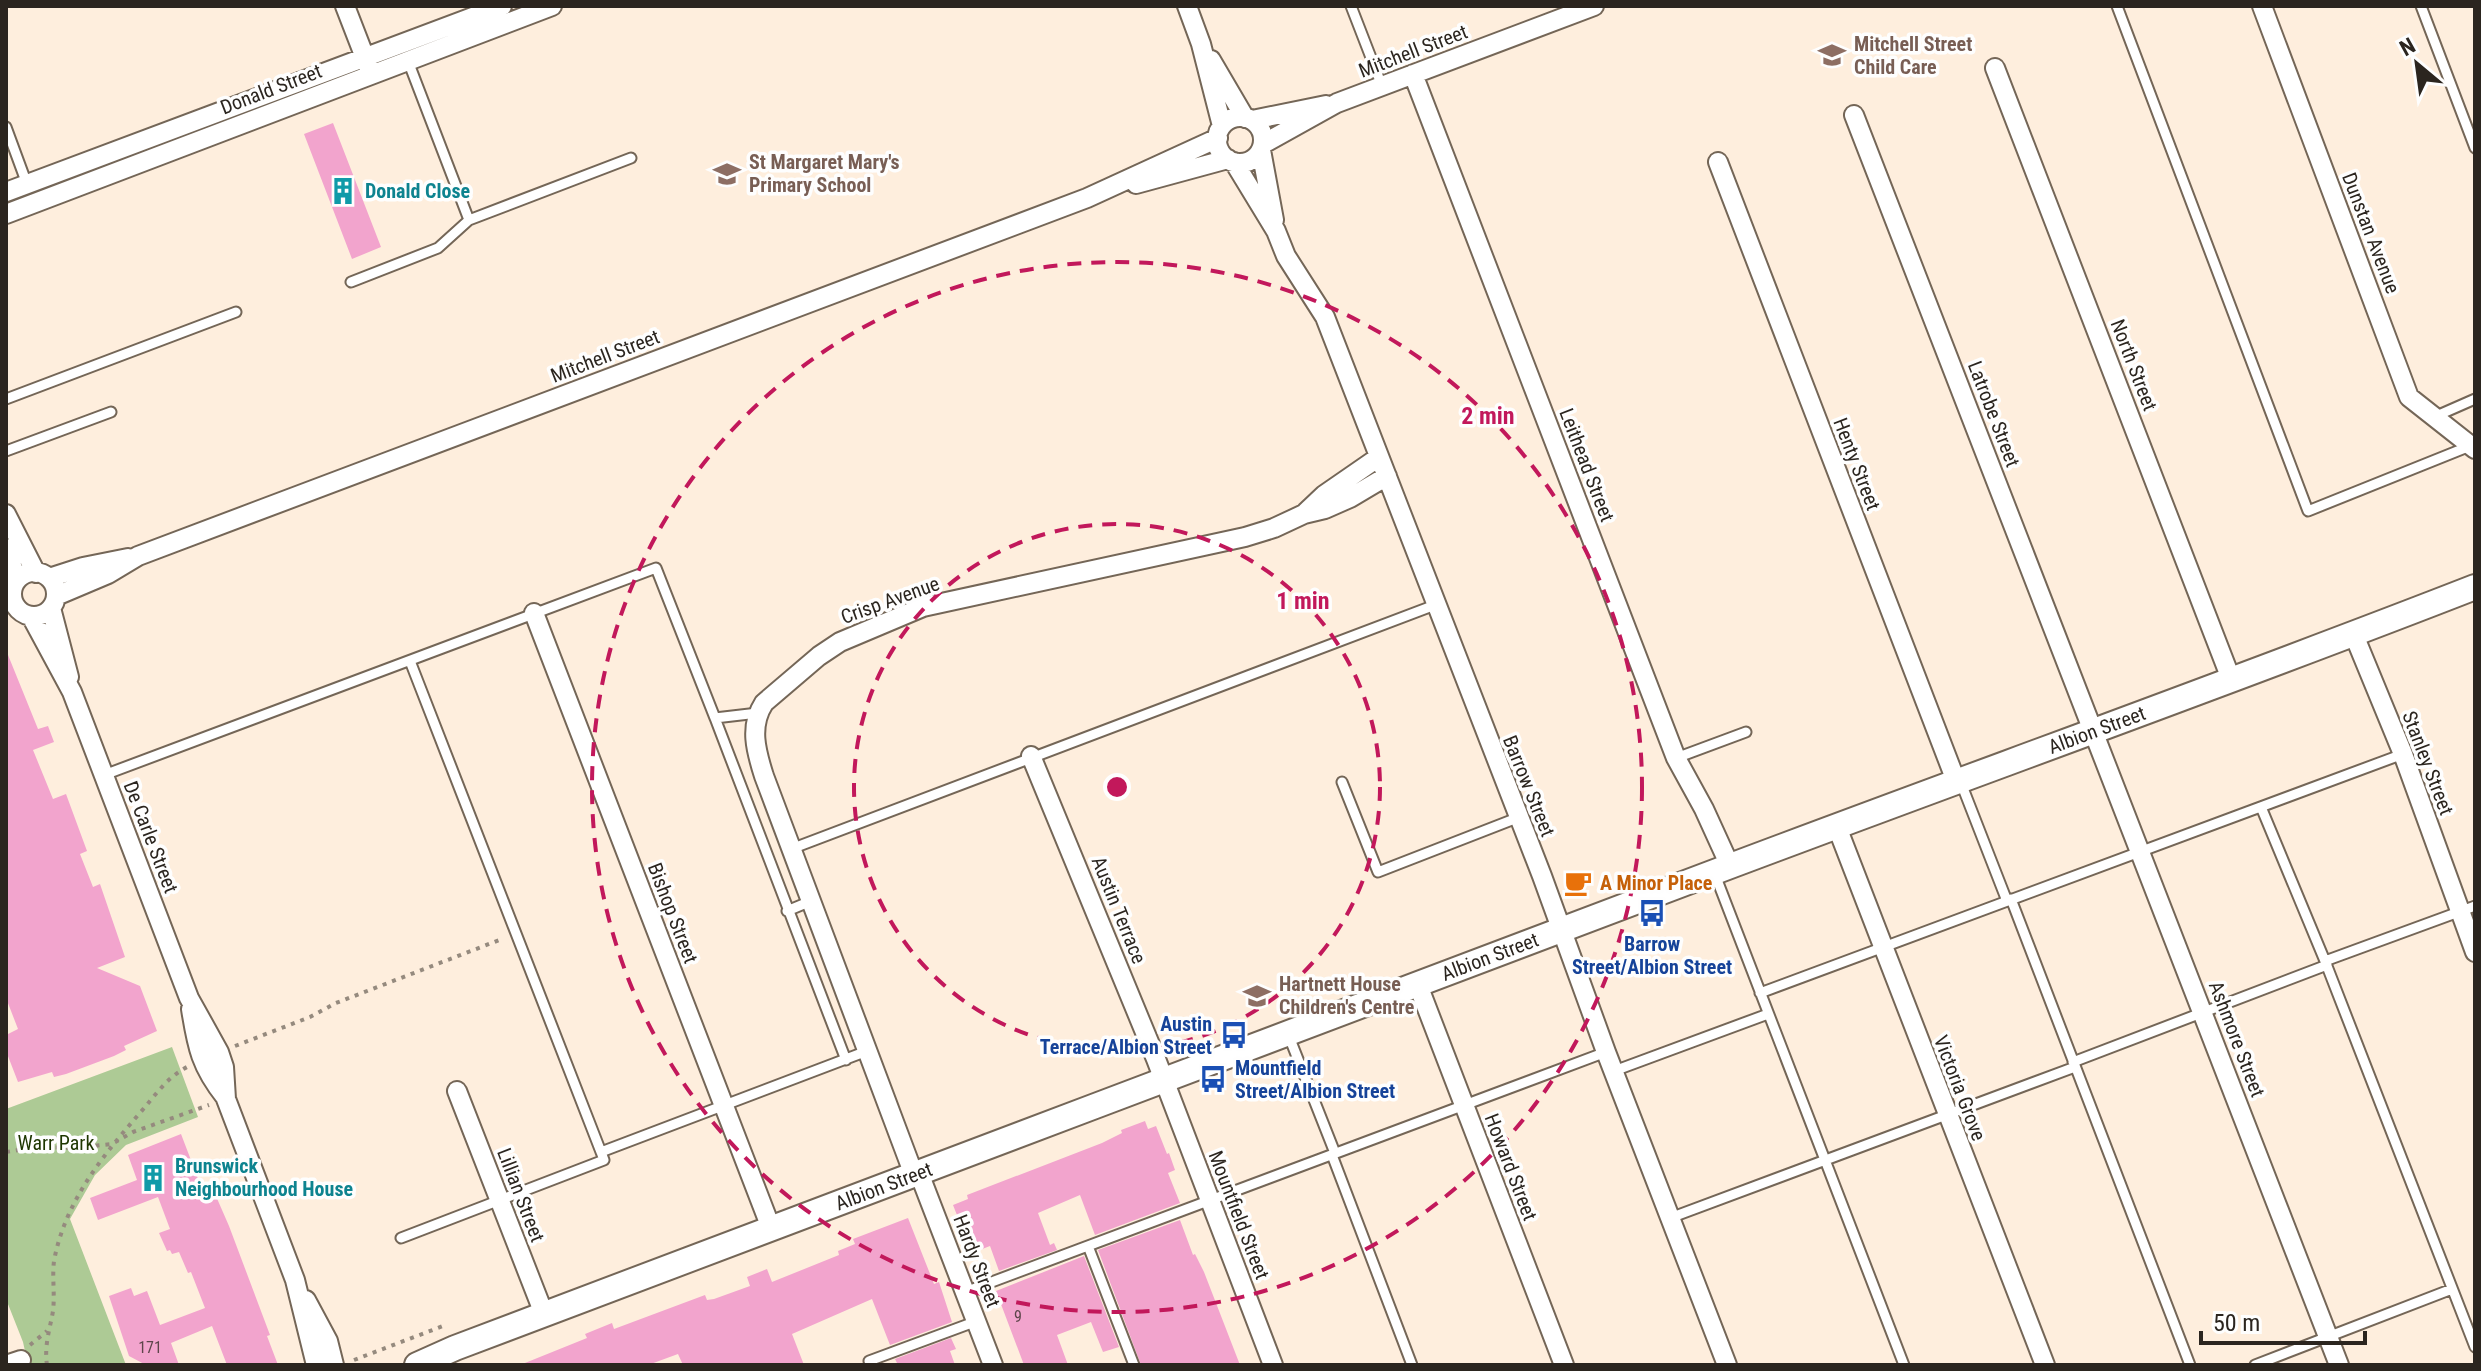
<svg xmlns="http://www.w3.org/2000/svg" width="2481" height="1371" viewBox="0 0 2481 1371" font-family="'Roboto Condensed',sans-serif">
<style>
.green{fill:#adca95}
.building{fill:#f2a4cd}
.lines{fill:none;stroke-linecap:round;stroke-linejoin:round}
.lane-casing{stroke:#746657;stroke-width:13}
.street-casing{stroke:#746657;stroke-width:22}
.secondary-casing{stroke:#746657;stroke-width:28}
.path{stroke:#958a7e;stroke-width:4;stroke-dasharray:4 6;stroke-linecap:butt}
.lane{stroke:#fff;stroke-width:9}
.street{stroke:#fff;stroke-width:18}
.secondary{stroke:#fff;stroke-width:24}
.ring{fill:none;stroke:#c2185b;stroke-width:4;stroke-dasharray:14 10}
.labels{text-anchor:middle;dominant-baseline:central;stroke-width:7;stroke-linejoin:round;paint-order:stroke}
.number-label{font-size:16px;fill:#5d454a}
.education-label{font-size:20px;font-weight:bold;fill:#785e54;stroke:#fefefe;text-anchor:start}
.street-label{font-size:20px;fill:#2b251f;stroke:#fefefe}
.culture-label{font-size:20px;font-weight:bold;fill:#0d838f;stroke:#fefefe;text-anchor:start}
.food-label{font-size:20px;font-weight:bold;fill:#c56008;stroke:#fefefe;text-anchor:start}
.transit-label{font-size:20px;font-weight:bold;fill:#164399;stroke:#fefefe}
.park-label{font-size:20px;fill:#1e3601;stroke:#fefefe}
.centre{fill:#c2185b;stroke:#fefefe;stroke-width:4}
.ring-label{font-size:24px;text-anchor:middle;font-weight:bold;fill:#c2185b;stroke:#fefefe;stroke-width:7;stroke-linejoin:round;paint-order:stroke}
</style>
<rect width="100%" height="100%" fill="#feeedd"/>
<path class="green" d="M 172,1047 L 198,1117 L 126,1145 L 95,1175 L 70,1219 L 126,1365 L 28,1365 L 23,1342 L 6,1299 L 6,1109 Z"/>
<path class="building" d="M 333,123 L 381,247 L 352,259 L 304,134 Z
M 6,650 L 38,729 L 48,726 L 54,742 L 33,750 L 53,799 L 66,794 L 87,851 L 80,854 L 93,887 L 100,884 L 125,957 L 97,968 L 140,986 L 157,1031 L 124,1046 L 126,1050 L 114,1056 L 66,1074 L 54,1077 L 52,1072 L 18,1082 L 6,1051 L 6,1035 L 18,1029 L 6,998 Z
M 1145,1121 L 1148,1129 L 1156,1126 L 1167,1154 L 1169,1153 L 1175,1170 L 1168,1173 L 1180,1203 L 1095,1235 L 1080,1195 L 1038,1213 L 1050,1245 L 1054,1243 L 1057,1250 L 999,1271 L 990,1246 L 972,1253 L 953,1205 L 968,1199 L 967,1195 L 1102,1143 L 1122,1133 L 1121,1130 Z
M 181,1134 L 202,1189 L 212,1187 L 229,1226 L 270,1335 L 267,1336 L 278,1365 L 227,1365 L 212,1326 L 171,1343 L 179,1365 L 146,1365 L 129,1356 L 109,1296 L 131,1288 L 134,1296 L 147,1291 L 160,1325 L 205,1308 L 191,1272 L 188,1273 L 179,1252 L 172,1254 L 170,1250 L 167,1251 L 159,1233 L 170,1229 L 158,1197 L 98,1220 L 90,1198 L 137,1180 L 128,1155 Z
M 908,1218 L 934,1284 L 939,1282 L 952,1322 L 890,1345 L 872,1299 L 792,1334 L 804,1365 L 683,1365 L 678,1354 L 648,1365 L 520,1365 L 587,1338 L 585,1334 L 612,1323 L 614,1329 L 705,1295 L 707,1300 L 714,1299 L 750,1286 L 747,1277 L 767,1269 L 772,1282 L 839,1255 L 838,1251 L 855,1244 L 853,1239 Z
M 1180,1220 L 1193,1255 L 1195,1254 L 1204,1272 L 1240,1365 L 1141,1365 L 1098,1250 Z
M 1084,1256 L 1119,1347 L 1103,1352 L 1091,1322 L 1057,1335 L 1068,1365 L 1024,1365 L 996,1291 Z
M 951,1338 L 956,1349 L 950,1351 L 955,1365 L 898,1365 L 895,1359 Z"/>
<g class="lines">
<g class="lane-casing">
<path id="lane" d="M 1351,6 L 1382,86
M 2117,6 L 2308,511 L 2470,446
M 2421,6 L 2475,148
M 408,61 L 469,220 L 631,158
M 6,127 L 27,184
M 351,282 L 438,248 L 469,220
M 6,399 L 236,312
M 2434,417 L 2475,399
M 6,451 L 111,412
M 410,661 L 601,1152
M 715,718 L 846,1060
M 1676,758 L 1746,732
M 104,775 L 656,568 L 715,718 L 758,713
M 1342,782 L 1378,872 L 1517,818
M 1961,783 L 2007,901
M 2261,807 L 2325,961 L 2475,1347
M 791,849 L 1435,605
M 1714,872 L 1904,1365
M 2011,899 L 2190,1365
M 787,911 L 811,901
M 2325,961 L 2475,906
M 1760,993 L 2403,754
M 1288,1034 L 1335,1153
M 2073,1062 L 2327,965
M 1614,1071 L 1768,1014
M 1332,1155 L 1412,1365
M 1670,1218 L 2075,1067
M 401,1238 L 604,1160 L 601,1152 L 867,1051
M 1088,1246 L 1134,1365
M 965,1292 L 1606,1052
M 869,1361 L 977,1321
M 2255,1365 L 2452,1289"/>
</g>
<g class="street-casing">
<path id="street" d="M 345,6 L 369,68
M 1187,6 L 1201,44 L 1222,126
M 2262,6 L 2409,397 L 2475,449
M 1211,60 L 1245,118
M 1995,68 L 2231,679
M 1413,74 L 1676,758 L 1704,809 L 1730,866
M 1854,115 L 2339,1365
M1217 140a23 23 0 1 1 46 0a23 23 0 1 1-46 0Z
M 1252,120 L 1326,105
M 1263,144 L 1337,103 L 1594,6
M 1261,150 L 1274,220
M 1234,162 L 1276,231 L 1286,256 L 1325,317 L 1542,876 L 1606,1052 L 1727,1365
M 1718,162 L 1956,781
M 1136,184 L 1228,159
M 6,192 L 502,6
M 6,214 L 552,6
M 1306,512 L 1324,495 L 1379,457
M 6,514 L 36,573
M 6,548 L 17,580
M12 594a22 22 0 1 1 44 0a22 22 0 1 1-44 0Z
M 49,578 L 83,567 L 128,558
M 56,596 L 108,574 L 138,556 L 1087,198 L 1218,138
M 51,608 L 69,677
M 534,613 L 771,1228
M 31,616 L 72,692 L 189,998 L 219,1052 L 224,1067 L 226,1099 L 295,1280 L 316,1365
M 2354,635 L 2403,754 L 2475,952
M 1031,756 L 1156,1059 L 1273,1365
M 1837,827 L 2045,1365
M 1418,985 L 1564,1365
M 191,1009 C 197,1047 201,1067 226,1098
M 457,1091 L 544,1314
M 919,1173 L 993,1365
M 914,1175 L 764,776 C 756,751 749,726 764,703 L 819,656 L 840,642 L 923,607 L 1245,537 L 1274,528 L 1304,514 L 1325,509 L 1350,498 L 1387,476
M 306,1300 L 328,1341 L 334,1365
M 6,1365 L 21,1360"/>
</g>
<g class="secondary-casing">
<g id="secondary">
<path id="s1" d="M 417,1365 L 455,1348 C 881,1188 1307,1025 1733,865 C 1980,772 2229,683 2475,587"/>
</g>
</g>
<path class="path" d="M 235,1046 L 310,1017 L 336,1003 L 502,939
M 6,1152 L 37,1147 L 74,1148 L 112,1144 L 133,1132 L 209,1105
M 30,1345 L 47,1331
M 354,1360 L 443,1326
M 47,1365 C 44,1345 50,1329 53,1311 C 55,1294 52,1277 54,1261 C 65,1202 101,1158 139,1114 C 155,1096 166,1078 187,1067"/>
<use href="#lane" class="lane"/>
<use href="#street" class="street"/>
<use href="#secondary" class="secondary"/>
</g>
<g class="ring">
<circle cx="1117" cy="787" r="263"/>
<circle cx="1117" cy="787" r="525"/>
</g>
<defs>
<g id="school-bare" transform="scale(2.16)"><path d="M0-5L7-2L0 1L-7-2ZM-4 1L0 2.5L4 1V4Q0 6-4 4Z" fill="#8d6e63" stroke="#fefefe" stroke-width="2.5" paint-order="stroke"/></g>
<g id="building-bare" transform="scale(2.16)"><path d="M-4-6H4V6H1V3H-1V6H-4ZM-2.5-4.3h1.7v1.8h-1.7ZM.8-4.3h1.7v1.8H.8ZM-2.5-1h1.7V.8h-1.7ZM.8-1h1.7V.8H.8Z" fill="#0f9aa8" stroke="#fefefe" stroke-width="2.5" paint-order="stroke"/></g>
<g id="cafe-bare" transform="scale(2.16)"><path d="M-5.5-4.5H6V0H3Q3 3.5 0 3.5H-2.5Q-5.5 3.5-5.5 0ZM3-3.2v2h1.7v-2ZM-6 4.5H4V6H-6Z" fill="#e8710a" stroke="#fefefe" stroke-width="2.5" paint-order="stroke"/></g>
<g id="bus-bare" transform="scale(2.16)"><path d="M-5-6H5V4H4V6H2V4H-2V6H-4V4H-5ZM-3.5-4V0h7V-4ZM-3.5 1.2v1.5H-2V1.2ZM2 1.2v1.5H3.5V1.2Z" fill="#1a4fb4" stroke="#fefefe" stroke-width="2.5" paint-order="stroke"/></g>
</defs>
<g fill-rule="evenodd">
<use href="#school-bare" x="1832" y="55"/>
<use href="#school-bare" x="727" y="174"/>
<use href="#building-bare" x="343" y="191"/>
<use href="#cafe-bare" x="1578" y="883"/>
<use href="#bus-bare" x="1652" y="913"/>
<use href="#school-bare" x="1257" y="996"/>
<use href="#bus-bare" x="1234" y="1035"/>
<use href="#bus-bare" x="1213" y="1079"/>
<use href="#building-bare" x="153" y="1178"/>
</g>
<g class="labels">
<g class="number-label">
<text x="1018" y="1316">9</text>
<text x="150" y="1347">171</text>
</g>
<g class="education-label">
<text x="1854" y="44">Mitchell Street<tspan x="1854" dy="23">Child Care</tspan></text>
<text x="749" y="162">St Margaret Mary's<tspan x="749" dy="23">Primary School</tspan></text>
<text x="1279" y="984">Hartnett House<tspan x="1279" dy="23">Children's Centre</tspan></text>
</g>
<g class="street-label">
<text transform="translate(1413 51) rotate(-21)">Mitchell Street</text>
<text transform="translate(271 89) rotate(-21)">Donald Street</text>
<text transform="translate(2371 233) rotate(69)">Dunstan Avenue</text>
<text transform="translate(605 356) rotate(-21)">Mitchell Street</text>
<text transform="translate(2134 365) rotate(69)">North Street</text>
<text transform="translate(1994 414) rotate(69)">Latrobe Street</text>
<text transform="translate(1857 464) rotate(69)">Henty Street</text>
<text transform="translate(1587 465) rotate(69)">Leithead Street</text>
<text transform="translate(890 600) rotate(-20)">Crisp Avenue</text>
<text stroke="none"><textPath href="#s1" startOffset="1796">Albion Street</textPath></text>
<text transform="translate(2428 763) rotate(69)">Stanley Street</text>
<text transform="translate(1529 786) rotate(68)">Barrow Street</text>
<text transform="translate(151 837) rotate(69)">De Carle Street</text>
<text transform="translate(1119 910) rotate(68)">Austin Terrace</text>
<text transform="translate(673 913) rotate(69)">Bishop Street</text>
<text stroke="none"><textPath href="#s1" startOffset="1148">Albion Street</textPath></text>
<text transform="translate(2237 1039) rotate(69)">Ashmore Street</text>
<text transform="translate(1960 1088) rotate(69)">Victoria Grove</text>
<text transform="translate(1511 1167) rotate(69)">Howard Street</text>
<text stroke="none"><textPath href="#s1" startOffset="500">Albion Street</textPath></text>
<text transform="translate(521 1195) rotate(69)">Lillian Street</text>
<text transform="translate(1239 1215) rotate(69)">Mountfield Street</text>
<text transform="translate(977 1261) rotate(69)">Hardy Street</text>
</g>
<g class="culture-label">
<text x="365" y="191">Donald Close</text>
<text x="175" y="1166">Brunswick<tspan x="175" dy="23">Neighbourhood House</tspan></text>
</g>
<g class="food-label">
<text x="1600" y="883">A Minor Place</text>
</g>
<g class="transit-label">
<text x="1652" y="944">Barrow<tspan x="1652" dy="23">Street/Albion Street</tspan></text>
<text x="1212" y="1024" text-anchor="end">Austin<tspan x="1212" dy="23">Terrace/Albion Street</tspan></text>
<text x="1235" y="1068" text-anchor="start">Mountfield<tspan x="1235" dy="23">Street/Albion Street</tspan></text>
</g>
<g class="park-label">
<text x="56" y="1143">Warr Park</text>
</g>
</g>
<circle cx="1117" cy="787" r="12" class="centre"/>
<g class="ring-label">
<text x="1488" y="424">2 min</text>
<text x="1303" y="609">1 min</text>
</g>
<rect width="2481" height="1371" fill="none" stroke="#2b251f" stroke-width="16"/>
<g transform="translate(2417 64) rotate(331)" stroke="#fefefe" stroke-width="6" paint-order="stroke">
<path d="M0-6L14 30L0 20L-14 30Z" fill="#2b251f"/>
<text y="-12" font-size="22" font-weight="bold" text-anchor="middle" fill="#2b251f">N</text>
</g>
<path d="M2201 1331v12h164v-12" fill="none" stroke="#2b251f" stroke-width="4"/>
<text x="2213" y="1331" font-size="24" fill="#2b251f" stroke="#fefefe" stroke-width="6" paint-order="stroke">50 m</text>
</svg>
